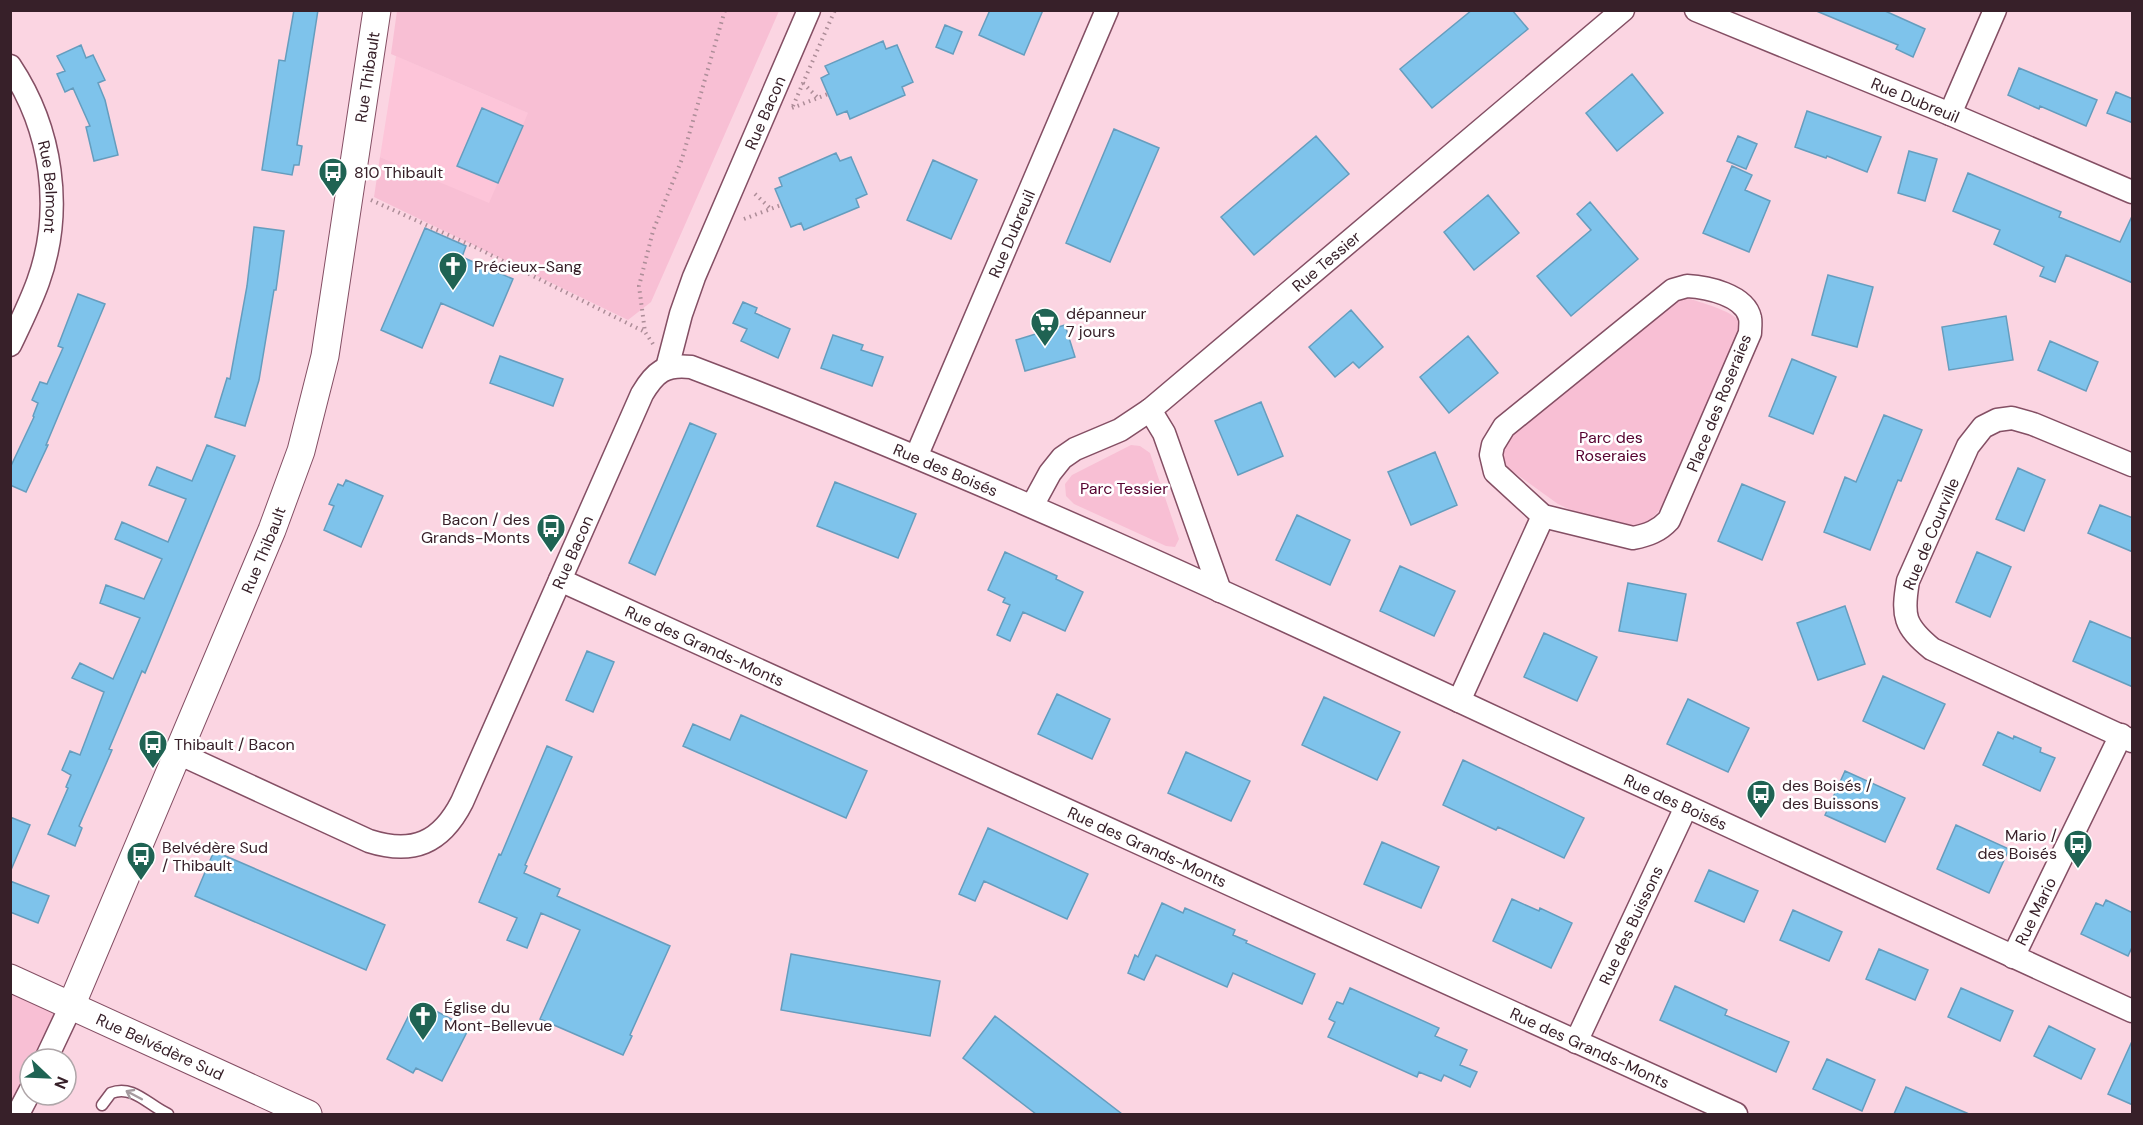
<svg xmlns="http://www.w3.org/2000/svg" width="2143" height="1125" viewBox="0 0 2143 1125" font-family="'DM Sans',sans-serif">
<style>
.built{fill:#fdc5d9}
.green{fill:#f8bfd4}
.building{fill:#7ec3eb;stroke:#659dbe;stroke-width:1.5}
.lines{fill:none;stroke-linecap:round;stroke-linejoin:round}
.service-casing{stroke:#844f64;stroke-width:13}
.minor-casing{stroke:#844f64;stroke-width:25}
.tertiary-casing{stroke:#844f64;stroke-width:29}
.path{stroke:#ad8d98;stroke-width:4;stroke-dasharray:1.5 4.5;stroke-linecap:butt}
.service{stroke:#fff;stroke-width:10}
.minor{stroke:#fff;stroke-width:22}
.tertiary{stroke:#fff;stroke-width:27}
.oneway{stroke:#a59b9f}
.labels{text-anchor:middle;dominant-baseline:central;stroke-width:5;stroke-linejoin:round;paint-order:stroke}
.street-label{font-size:16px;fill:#372029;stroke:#fff}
.poi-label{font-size:16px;fill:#372029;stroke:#fff;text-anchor:start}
.park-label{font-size:16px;fill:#55012f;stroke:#fff}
</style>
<rect width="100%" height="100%" fill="#fbd5e2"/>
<path class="built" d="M 396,56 L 600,144 L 561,235 L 380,157 Z"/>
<path class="green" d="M 397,11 L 779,11 L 651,302 L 628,320 L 374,197 L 380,157 L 489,203 L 528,113 L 391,54 Z
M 1688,298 C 1698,302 1734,311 1738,321 C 1739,324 1739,328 1739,331 L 1670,490 L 1661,508 L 1650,521 L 1635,526 L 1577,513 L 1558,504 L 1512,471 L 1504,463 L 1503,449 L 1511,437 L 1667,308 L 1679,300 Z
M 1131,445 L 1140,446 L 1150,453 L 1179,539 L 1175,547 L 1166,546 L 1074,504 L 1066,496 L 1065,484 L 1072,475 Z
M 11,978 L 71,1006 L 46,1059 L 30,1059 L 30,1091 L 11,1114 Z"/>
<path class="building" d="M 294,10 L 318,10 L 297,145 L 302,146 L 299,165 L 294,165 L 292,175 L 262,170 L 279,60 L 285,61 Z
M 990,10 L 1043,10 L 1024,55 L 979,35 Z
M 1472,10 L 1512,10 L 1528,29 L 1432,108 L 1400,69 Z
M 1814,10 L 1883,10 L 1925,29 L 1913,57 L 1896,49 L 1898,45 Z
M 945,25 L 962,32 L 953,54 L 936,47 Z
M 883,41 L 886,49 L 897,45 L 913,82 L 902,87 L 905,95 L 850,119 L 847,111 L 837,115 L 821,78 L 829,74 L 825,66 Z
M 81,45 L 86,58 L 93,55 L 105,80 L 98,83 L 105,100 L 118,155 L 94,161 L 86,127 L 90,126 L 73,88 L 65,92 L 57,74 L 65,71 L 57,56 Z
M 2019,68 L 2097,100 L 2086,126 L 2040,106 L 2039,109 L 2008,95 Z
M 1632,74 L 1663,113 L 1617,151 L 1586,113 Z
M 2116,92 L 2133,99 L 2133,123 L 2107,113 Z
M 482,108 L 523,126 L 498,183 L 457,166 Z
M 1807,111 L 1881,137 L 1867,172 L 1827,156 L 1826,158 L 1795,147 Z
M 1114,129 L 1159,148 L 1110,262 L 1066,243 Z
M 1316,136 L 1349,174 L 1254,255 L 1221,217 Z
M 1738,136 L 1757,144 L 1746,169 L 1727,161 Z
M 1909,151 L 1937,159 L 1925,201 L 1898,193 Z
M 836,153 L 840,161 L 851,157 L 867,194 L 856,199 L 859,207 L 804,230 L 801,223 L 791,227 L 775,189 L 782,186 L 779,178 Z
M 933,160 L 977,180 L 951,239 L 907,220 Z
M 1732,166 L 1752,175 L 1745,190 L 1770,201 L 1749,252 L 1703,233 Z
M 1968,173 L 2061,212 L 2059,217 L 2120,242 L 2133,214 L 2133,283 L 2066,255 L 2055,282 L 2040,276 L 2044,267 L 1994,244 L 2000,230 L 1953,211 Z
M 1488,195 L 1519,233 L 1474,270 L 1444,232 Z
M 1590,202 L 1638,259 L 1571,316 L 1537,276 L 1591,230 L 1577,214 Z
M 254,227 L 284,231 L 276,290 L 274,290 L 259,380 L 245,426 L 215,417 L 227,378 L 230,379 L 247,286 Z
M 425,228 L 466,246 L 462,257 L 513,279 L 493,326 L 441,303 L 422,348 L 381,330 Z
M 1828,275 L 1873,287 L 1857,347 L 1812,335 Z
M 78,294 L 105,304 L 46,445 L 48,445 L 26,492 L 10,485 L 10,468 L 34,417 L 33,416 L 38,403 L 32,400 L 40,382 L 47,384 L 63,348 L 58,346 Z
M 743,302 L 757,308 L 755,313 L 790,329 L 778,358 L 741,341 L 747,329 L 733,323 Z
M 1351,310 L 1383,347 L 1359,368 L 1353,362 L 1335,377 L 1309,347 Z
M 2006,316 L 2013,360 L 1949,370 L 1942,327 Z
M 1065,325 L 1075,357 L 1025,371 L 1016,340 Z
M 833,335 L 863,345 L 861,350 L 883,357 L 872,386 L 821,368 Z
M 1468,336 L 1498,373 L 1449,413 L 1420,377 Z
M 2050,341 L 2098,362 L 2086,391 L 2038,370 Z
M 500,356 L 563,379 L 553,406 L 490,383 Z
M 1792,359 L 1836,377 L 1813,434 L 1769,416 Z
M 1261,402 L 1283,456 L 1238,475 L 1215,421 Z
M 1884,415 L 1922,430 L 1901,481 L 1898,480 L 1870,550 L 1824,532 L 1845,477 L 1856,482 Z
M 690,423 L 716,434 L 655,575 L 629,563 Z
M 207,445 L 235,456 L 161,635 L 145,673 L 142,671 L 109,749 L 112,750 L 79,826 L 82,828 L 75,846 L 48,834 L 68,788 L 66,787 L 71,775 L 62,770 L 70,751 L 80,755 L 104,692 L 72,678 L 80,663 L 113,679 L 140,618 L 100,603 L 106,585 L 144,599 L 162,559 L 115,539 L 122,522 L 168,542 L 186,499 L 149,485 L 157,467 L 192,481 Z
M 1435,452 L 1457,505 L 1411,525 L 1388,472 Z
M 2018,468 L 2045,480 L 2024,531 L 1996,519 Z
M 346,480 L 383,496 L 361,547 L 324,530 L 334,506 L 329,504 L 338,484 L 343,486 Z
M 835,482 L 916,514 L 898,558 L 817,526 Z
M 1742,484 L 1785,502 L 1762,560 L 1718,541 Z
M 2100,505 L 2133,518 L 2133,552 L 2088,533 Z
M 1297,515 L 1350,540 L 1330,585 L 1276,560 Z
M 1005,552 L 1057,576 L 1056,579 L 1083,592 L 1065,631 L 1023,612 L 1010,641 L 997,635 L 1010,605 L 1003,602 L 1005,598 L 988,590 Z
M 1977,552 L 2011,567 L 1990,617 L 1956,602 Z
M 1400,566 L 1455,591 L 1434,636 L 1380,611 Z
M 1628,583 L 1686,594 L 1677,641 L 1619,631 Z
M 1845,606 L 1865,664 L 1818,680 L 1797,623 Z
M 2090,621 L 2133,639 L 2133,687 L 2073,661 Z
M 1544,633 L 1597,657 L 1577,701 L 1524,677 Z
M 587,651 L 614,662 L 593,712 L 566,700 Z
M 1883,676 L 1945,704 L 1924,749 L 1863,721 Z
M 1057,694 L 1110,719 L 1092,759 L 1038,734 Z
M 1324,697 L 1400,732 L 1377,780 L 1302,745 Z
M 1688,699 L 1749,728 L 1728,772 L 1667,744 Z
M 741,715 L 867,771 L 846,818 L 683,746 L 693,724 L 730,740 Z
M 1998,732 L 2013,739 L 2014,736 L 2041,748 L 2040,752 L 2055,758 L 2040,791 L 1983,765 Z
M 547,746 L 572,757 L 525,865 L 527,866 L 524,873 L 560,889 L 557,896 L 670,946 L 630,1035 L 632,1036 L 623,1055 L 540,1019 L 580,930 L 541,913 L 527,948 L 507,940 L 517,918 L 479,902 L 499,854 L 501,855 Z
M 1186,752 L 1250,781 L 1231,821 L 1168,793 Z
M 1463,760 L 1584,818 L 1564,858 L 1498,827 L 1496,830 L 1443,805 Z
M 1845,771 L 1905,798 L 1885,842 L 1825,815 Z
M 10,817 L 30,825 L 11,870 L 10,870 Z
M 1956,825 L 2009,849 L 1989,893 L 1937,869 Z
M 988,828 L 1088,874 L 1067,919 L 984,881 L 975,901 L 959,894 Z
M 1382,842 L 1439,867 L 1421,908 L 1364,884 Z
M 214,851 L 385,925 L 366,970 L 195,896 Z
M 1709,870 L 1758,891 L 1744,922 L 1695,901 Z
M 10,881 L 49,896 L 38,923 L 10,912 Z
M 1512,899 L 1539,911 L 1540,908 L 1572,923 L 1551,968 L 1493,941 Z
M 2106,900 L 2133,913 L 2133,945 L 2128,956 L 2081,934 L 2096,903 L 2103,906 Z
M 1162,903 L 1183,913 L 1185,908 L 1235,930 L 1233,935 L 1247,941 L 1246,943 L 1315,974 L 1302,1004 L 1233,973 L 1227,987 L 1156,955 L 1144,980 L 1128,973 L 1135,955 L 1138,957 Z
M 1793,910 L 1842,932 L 1829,961 L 1780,940 Z
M 1879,949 L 1928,970 L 1915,1000 L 1866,979 Z
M 791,954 L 940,981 L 930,1036 L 781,1010 Z
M 1675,986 L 1727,1010 L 1725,1015 L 1789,1042 L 1776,1072 L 1660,1020 Z
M 1350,988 L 1439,1028 L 1435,1036 L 1467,1050 L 1460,1065 L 1477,1072 L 1470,1087 L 1444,1075 L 1441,1081 L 1419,1072 L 1417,1077 L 1328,1037 L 1335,1022 L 1329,1019 L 1337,1002 L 1343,1004 Z
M 1961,988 L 2013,1011 L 2000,1041 L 1948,1017 Z
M 413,1007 L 427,1014 L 430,1008 L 469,1028 L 442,1081 L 416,1068 L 413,1073 L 387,1059 Z
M 995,1016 L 1122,1114 L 1036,1114 L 963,1058 Z
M 2049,1026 L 2095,1049 L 2081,1079 L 2034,1056 Z
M 2133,1039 L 2133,1105 L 2108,1094 Z
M 1827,1059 L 1875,1080 L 1862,1111 L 1813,1089 Z
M 1906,1087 L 1969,1114 L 1894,1114 Z"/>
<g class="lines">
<g class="service-casing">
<path id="service" d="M 102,1105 L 111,1093 C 133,1084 149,1106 168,1114"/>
</g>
<g class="minor-casing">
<g id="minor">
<path id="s1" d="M 1696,10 L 1950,114 L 2132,192"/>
<path id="s2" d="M 10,66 C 52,129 64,210 38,282 C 30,304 20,324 10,345"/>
<path d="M 1950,114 L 1995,10"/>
<path d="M 1687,286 C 1707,287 1745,295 1750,318 C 1751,322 1750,328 1750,333 L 1669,520 C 1659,531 1648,535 1633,538 L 1543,516 L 1495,472 L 1491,455 L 1493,445 L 1504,427 L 1673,290 Z"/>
<path id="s3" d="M 667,368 L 681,314 L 694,277 L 809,10"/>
<path d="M 1150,410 L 1164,433 L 1220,591"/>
<path id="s4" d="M 916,457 L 1107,10"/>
<path d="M 2132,465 L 2033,424 L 2012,418 L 1997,420 L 1983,427 L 1968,446 L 1908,581 C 1902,616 1904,626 1932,649 L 2132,741"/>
<path id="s5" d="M 1032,506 L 1050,473 L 1062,458 L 1075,449 L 1120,430 L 1150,410 L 1623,10"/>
<path id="s6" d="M 560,580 L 1736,1114"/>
<path d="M 1459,701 L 1543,516"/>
<path id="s7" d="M 178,753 L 369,841 C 413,855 441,843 462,802 L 642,394 C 655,372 665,364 691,367 C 978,476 1256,606 1534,736 C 1733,829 1933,920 2132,1011"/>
<path id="s8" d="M 2013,957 L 2121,735"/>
<path id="s9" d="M 1576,1042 L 1686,807"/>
<path d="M 46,1059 L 71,1006"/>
<path d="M 18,1114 L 30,1091"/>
</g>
</g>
<g class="tertiary-casing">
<g id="tertiary">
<path id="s10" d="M 10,978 L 308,1114"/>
<path id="s11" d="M 71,1006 L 272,530 L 301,451 L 325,356 L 377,10"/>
</g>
</g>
<path class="path" d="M 803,83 L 818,98
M 793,106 L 835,10
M 792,108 L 828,94
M 755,194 L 771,209
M 371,200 L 477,248 L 645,332
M 744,219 L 781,205
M 653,344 L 645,332 L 639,286 L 653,231 L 682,159 L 725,10"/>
<use href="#service" class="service"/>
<use href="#minor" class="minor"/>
<use href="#tertiary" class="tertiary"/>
</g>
<defs><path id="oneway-shaft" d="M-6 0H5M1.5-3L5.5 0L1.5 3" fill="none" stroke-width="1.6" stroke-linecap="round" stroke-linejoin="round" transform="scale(1.5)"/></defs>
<use class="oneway" href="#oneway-shaft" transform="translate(134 1095) rotate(-152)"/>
<defs>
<g id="bus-pin" transform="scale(1.5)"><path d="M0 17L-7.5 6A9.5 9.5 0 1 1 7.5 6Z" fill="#1f6353" stroke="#fff"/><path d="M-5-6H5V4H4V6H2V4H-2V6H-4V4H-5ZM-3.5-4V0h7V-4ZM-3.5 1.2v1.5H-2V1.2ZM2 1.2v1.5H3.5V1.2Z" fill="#fff"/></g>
<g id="church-pin" transform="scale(1.5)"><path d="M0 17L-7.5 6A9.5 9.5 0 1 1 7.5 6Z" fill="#1f6353" stroke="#fff"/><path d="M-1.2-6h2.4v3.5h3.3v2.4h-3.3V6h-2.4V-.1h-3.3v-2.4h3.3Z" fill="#fff"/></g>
<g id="supermarket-pin" transform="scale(1.5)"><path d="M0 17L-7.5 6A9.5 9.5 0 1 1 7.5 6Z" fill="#1f6353" stroke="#fff"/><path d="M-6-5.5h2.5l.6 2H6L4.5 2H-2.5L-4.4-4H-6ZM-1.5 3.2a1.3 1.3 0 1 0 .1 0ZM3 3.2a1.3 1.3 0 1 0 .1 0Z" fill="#fff"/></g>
</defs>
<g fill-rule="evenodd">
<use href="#bus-pin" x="333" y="172"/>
<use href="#church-pin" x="453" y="266"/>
<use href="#supermarket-pin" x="1045" y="322"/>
<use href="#bus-pin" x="551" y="528"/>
<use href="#bus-pin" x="153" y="744"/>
<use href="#bus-pin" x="1761" y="794"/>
<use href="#bus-pin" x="2078" y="844"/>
<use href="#bus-pin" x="141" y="856"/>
<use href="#church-pin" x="423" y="1016"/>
</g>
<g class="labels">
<g class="street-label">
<text stroke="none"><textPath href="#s11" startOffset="981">Rue Thibault</textPath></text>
<text stroke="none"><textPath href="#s1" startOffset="237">Rue Dubreuil</textPath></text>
<text stroke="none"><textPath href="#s3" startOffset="274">Rue Bacon</textPath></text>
<text stroke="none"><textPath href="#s2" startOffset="129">Rue Belmont</textPath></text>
<text stroke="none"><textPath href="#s4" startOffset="243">Rue Dubreuil</textPath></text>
<text stroke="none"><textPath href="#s5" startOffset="388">Rue Tessier</textPath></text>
<text transform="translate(1719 403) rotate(-68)">Place des Roseraies</text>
<text stroke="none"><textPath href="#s7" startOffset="1104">Rue des Boisés</textPath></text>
<text transform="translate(1931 534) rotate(-67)">Rue de Courville</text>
<text stroke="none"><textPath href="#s11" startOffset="495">Rue Thibault</textPath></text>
<text stroke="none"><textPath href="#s7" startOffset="596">Rue Bacon</textPath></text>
<text stroke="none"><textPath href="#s6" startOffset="159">Rue des Grands-Monts</textPath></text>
<text stroke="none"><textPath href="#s7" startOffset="1906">Rue des Boisés</textPath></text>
<text stroke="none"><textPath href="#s6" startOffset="645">Rue des Grands-Monts</textPath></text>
<text stroke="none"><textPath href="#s8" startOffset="51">Rue Mario</textPath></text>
<text stroke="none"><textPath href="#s9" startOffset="129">Rue des Buissons</textPath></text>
<text stroke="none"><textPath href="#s10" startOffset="165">Rue Belvédère Sud</textPath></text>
<text stroke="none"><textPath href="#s6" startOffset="1131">Rue des Grands-Monts</textPath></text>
</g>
<g class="poi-label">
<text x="354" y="172">810 Thibault</text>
<text x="474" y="266">Précieux-Sang</text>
<text x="1066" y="313">dépanneur<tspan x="1066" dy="18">7 jours</tspan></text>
<text x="530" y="519" text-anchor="end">Bacon / des<tspan x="530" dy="18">Grands-Monts</tspan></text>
<text x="174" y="744">Thibault / Bacon</text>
<text x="1782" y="785">des Boisés /<tspan x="1782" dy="18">des Buissons</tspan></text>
<text x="2057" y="835" text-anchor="end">Mario /<tspan x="2057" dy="18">des Boisés</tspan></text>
<text x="162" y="847">Belvédère Sud<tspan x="162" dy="18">/ Thibault</tspan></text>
<text x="444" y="1007">Église du<tspan x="444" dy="18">Mont-Bellevue</tspan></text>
</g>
<g class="park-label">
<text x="1611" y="437">Parc des<tspan x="1611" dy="18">Roseraies</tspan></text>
<text x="1124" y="488">Parc Tessier</text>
</g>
</g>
<rect width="2143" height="1125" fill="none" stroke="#372029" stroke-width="24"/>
<g transform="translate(48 1077) rotate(113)"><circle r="28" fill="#ffffff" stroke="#afa6a9" stroke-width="1.5"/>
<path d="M0-4.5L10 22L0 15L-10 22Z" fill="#1f6353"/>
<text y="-9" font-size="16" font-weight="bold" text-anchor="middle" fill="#372029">N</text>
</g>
</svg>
